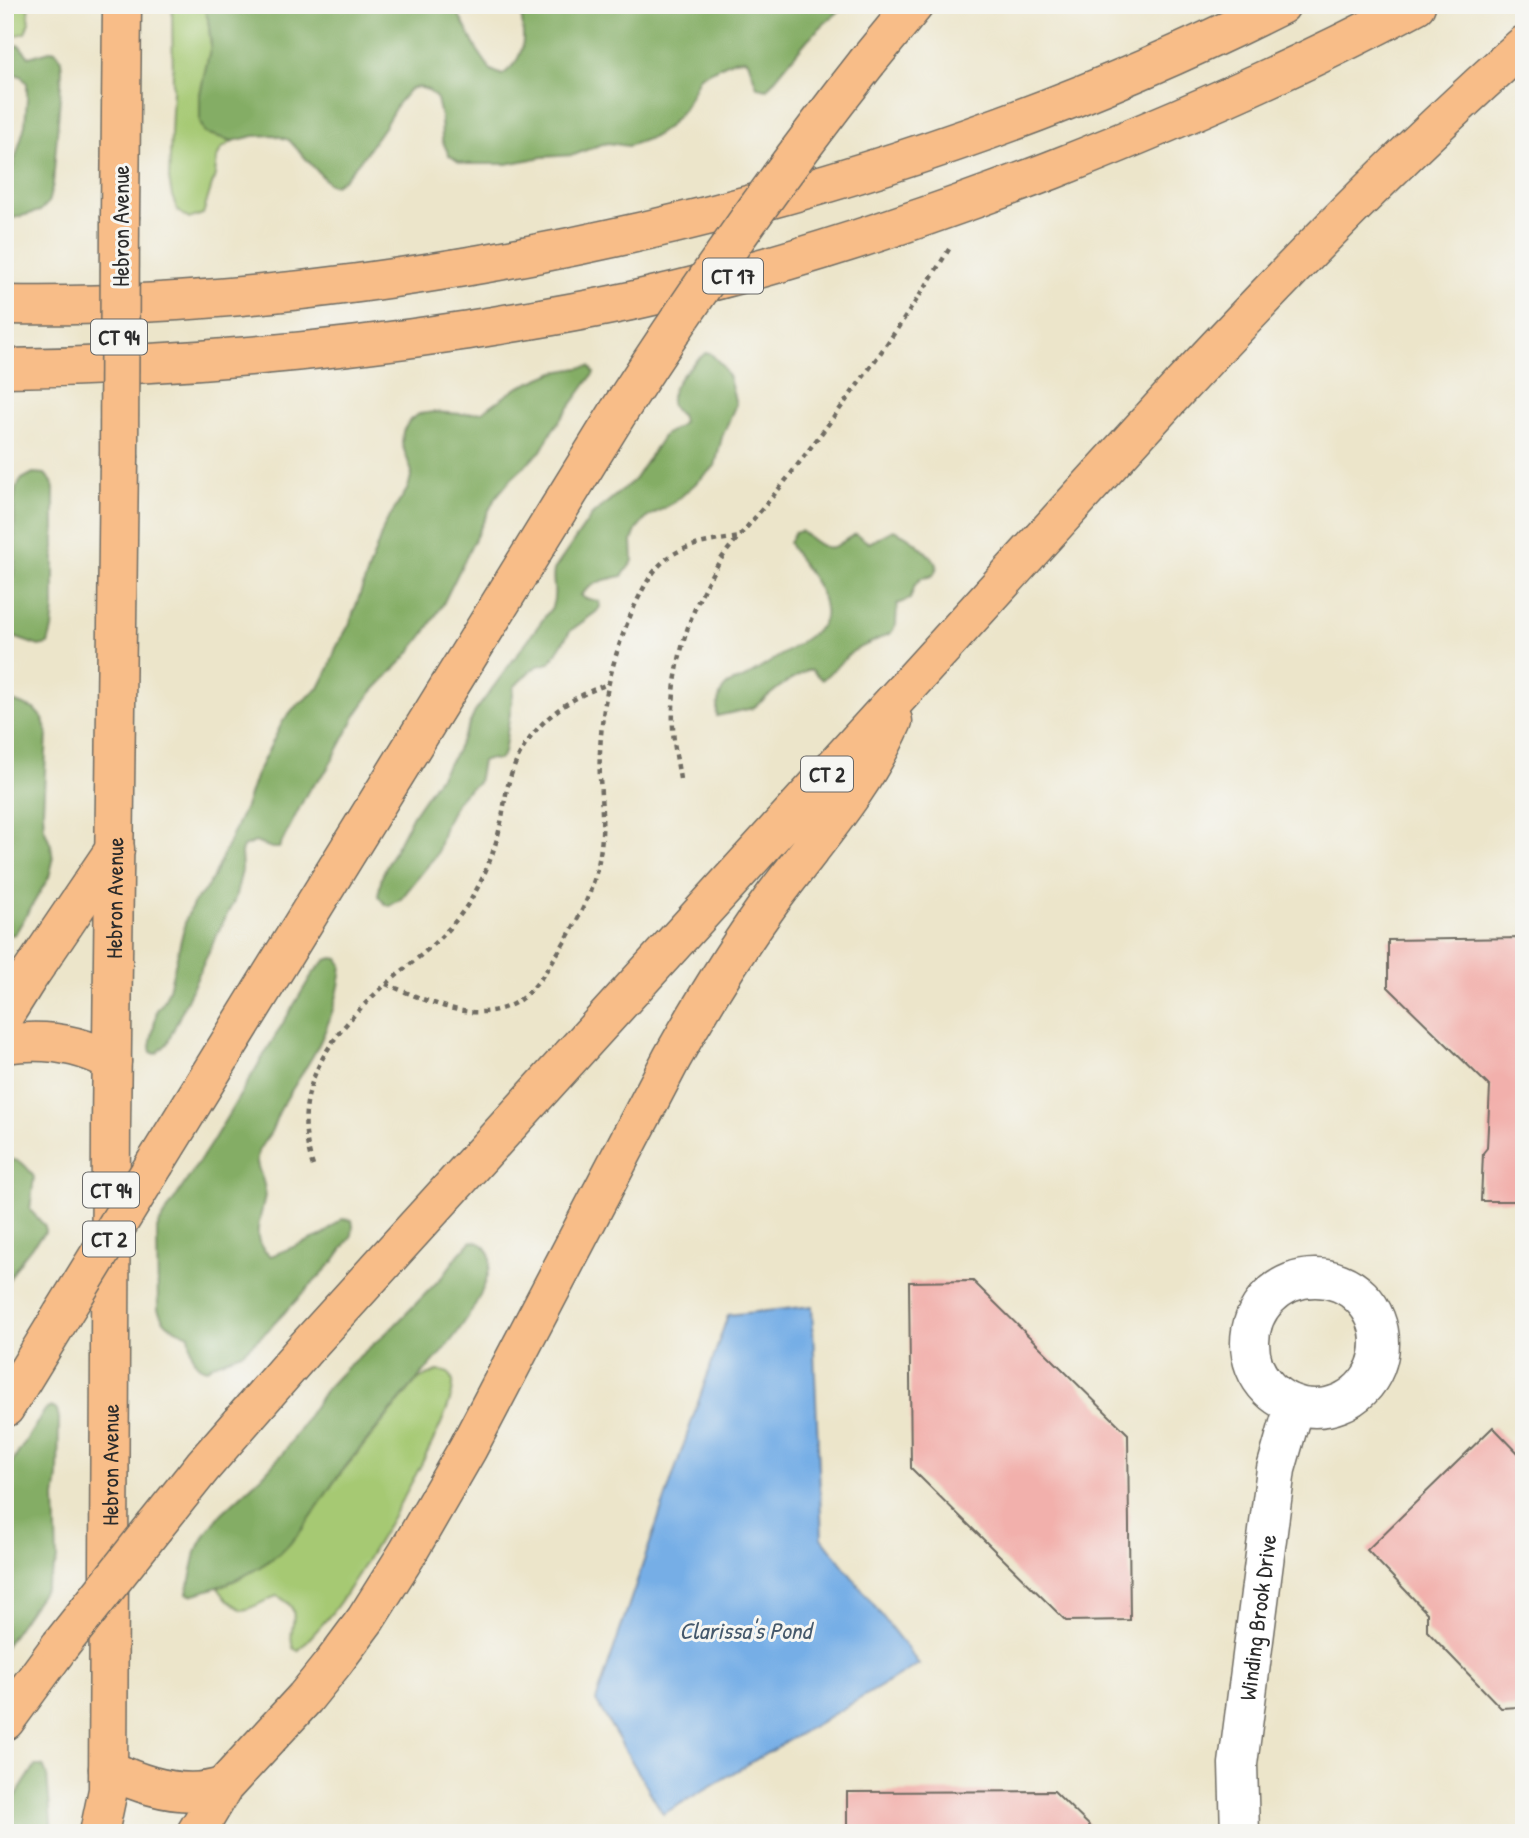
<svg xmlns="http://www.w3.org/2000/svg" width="1529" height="1838" viewBox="0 0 1529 1838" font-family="'Patrick Hand',sans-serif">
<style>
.green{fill:#a6c973;stroke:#687a4f;stroke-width:2}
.forest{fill:#84ad65;stroke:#586c48;stroke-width:2}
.water{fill:#76aee6;stroke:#506c88;stroke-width:2}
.building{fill:#f2b0ac}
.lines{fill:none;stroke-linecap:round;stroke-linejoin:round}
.minor-casing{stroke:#6f6c63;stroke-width:41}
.major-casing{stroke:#6f6c63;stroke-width:41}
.highway-casing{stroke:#6f6c63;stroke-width:41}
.path{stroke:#6f6c63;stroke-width:4.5;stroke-dasharray:5 5;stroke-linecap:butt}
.minor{stroke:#fff;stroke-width:38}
.major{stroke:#f8bd88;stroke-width:38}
.highway{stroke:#f8bd88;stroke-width:38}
.major-bridge-casing{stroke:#6f6c63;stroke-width:41;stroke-linecap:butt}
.highway-bridge-casing{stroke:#6f6c63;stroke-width:41;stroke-linecap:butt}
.major-bridge{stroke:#f8bd88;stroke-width:38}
.highway-bridge{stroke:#f8bd88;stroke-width:38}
.labels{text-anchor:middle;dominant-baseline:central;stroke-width:6;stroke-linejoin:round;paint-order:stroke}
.shield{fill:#f6f6f2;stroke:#686867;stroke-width:2}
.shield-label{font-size:21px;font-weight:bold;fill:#2b2b2b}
.street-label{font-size:23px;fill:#2b2b2b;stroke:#f6f6f2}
.water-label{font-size:24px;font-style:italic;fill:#45596c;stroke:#f6f6f2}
</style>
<rect width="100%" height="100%" fill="#f6f6f2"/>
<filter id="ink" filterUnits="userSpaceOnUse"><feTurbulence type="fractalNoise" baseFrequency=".0143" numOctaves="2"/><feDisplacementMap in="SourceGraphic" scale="14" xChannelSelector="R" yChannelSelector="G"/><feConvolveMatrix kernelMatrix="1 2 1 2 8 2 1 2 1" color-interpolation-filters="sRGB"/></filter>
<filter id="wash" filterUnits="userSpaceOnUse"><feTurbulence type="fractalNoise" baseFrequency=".00686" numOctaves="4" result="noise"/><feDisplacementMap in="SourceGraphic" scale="28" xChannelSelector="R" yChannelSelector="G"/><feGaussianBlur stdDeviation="1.57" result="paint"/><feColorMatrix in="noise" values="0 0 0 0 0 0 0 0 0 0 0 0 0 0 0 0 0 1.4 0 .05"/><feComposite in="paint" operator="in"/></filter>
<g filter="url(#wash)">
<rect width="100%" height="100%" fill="#ece5ca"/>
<path class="green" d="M 5,5 L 28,5 L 29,22 L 25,33 L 13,36 L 5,33 Z
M 172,5 L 203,5 L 208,19 L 211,45 L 200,94 L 200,122 L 205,133 L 233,141 L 221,149 L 217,158 L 215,175 L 203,214 L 189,219 L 178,211 L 172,196 L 169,179 L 173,89 Z
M 437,1371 C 446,1371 452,1373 453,1382 C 457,1414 360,1575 337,1606 C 326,1622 311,1636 298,1651 L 293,1648 C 285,1626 308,1611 277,1596 C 264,1600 255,1608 242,1610 L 227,1600 L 218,1588 L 240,1578 L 269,1561 L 283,1551 L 298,1534 L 337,1478 L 416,1381 Z"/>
<path class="forest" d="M 203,5 L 454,5 L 476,48 L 491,70 L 502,75 C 529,57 524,33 520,5 L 847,5 L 825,23 L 808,39 L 767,89 L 757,87 L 748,61 L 744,59 L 734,60 L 700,76 L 684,109 L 667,128 L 653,137 L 628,146 L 608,143 L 599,145 L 574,155 L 542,157 L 507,164 L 467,164 L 459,162 L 449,155 L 442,140 L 441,117 L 437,99 L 428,90 L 418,87 L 409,90 L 398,103 L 384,127 L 363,157 L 345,178 L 335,185 L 329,184 L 289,140 L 274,135 L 254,136 L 233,141 L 205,133 L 200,122 L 200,94 L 211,45 L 208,19 Z
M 19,45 L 29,57 L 53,50 C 62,54 61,62 62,71 L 53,184 L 48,203 L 40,211 L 14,218 L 11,217 L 6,205 L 7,187 L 25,125 L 27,99 L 27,83 L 21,76 L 14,74 L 8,78 L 5,87 L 5,51 L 9,47 Z
M 706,353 L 710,353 L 722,365 L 729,378 L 736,404 L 722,437 L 715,466 L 675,502 L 648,517 L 637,528 L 632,541 L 633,561 L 622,576 C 604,580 594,581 581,595 L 584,598 L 599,601 L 600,607 L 596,612 L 570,631 L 550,663 L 538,666 L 530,671 L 514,687 L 504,753 L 499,760 L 487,759 L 482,761 L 478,783 L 465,792 L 457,801 L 446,822 L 437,854 L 401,899 L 389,906 L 384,903 L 378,896 L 382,876 L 389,861 L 413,815 L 455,754 L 475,712 L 552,607 C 558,590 551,585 554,570 L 592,515 L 634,480 L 664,435 L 678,427 L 683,422 L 681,415 C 653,400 690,364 706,353 Z
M 590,366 L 594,373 L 552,431 L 541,451 L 511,479 L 495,498 L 443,604 L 424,634 L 406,657 L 372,692 L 356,715 L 327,770 L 308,791 L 279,848 L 272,848 L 255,842 L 243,847 L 241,853 L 242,870 L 235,899 L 216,936 L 167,1044 L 156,1054 L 151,1052 L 150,1047 L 157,1010 L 164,1001 L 169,989 L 186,919 L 194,902 L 206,889 L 213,877 L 245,807 L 255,777 L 283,721 L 293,709 L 319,688 L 329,668 L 336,648 L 349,625 L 385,524 L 408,488 L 412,472 L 402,444 L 403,431 L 410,420 L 419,414 L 434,412 L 462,414 L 482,412 L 517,388 L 555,372 Z
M 33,473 L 45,474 L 52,482 L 54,489 L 54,608 L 52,629 L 48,644 L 39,646 L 5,634 L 5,585 L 13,577 L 15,562 L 14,503 L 16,488 L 22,479 Z
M 893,530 C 911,536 925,550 937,564 C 936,576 932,577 921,578 L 915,585 L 910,599 L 897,604 L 896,625 L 891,633 L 853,651 L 822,680 L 812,670 L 808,670 L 782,685 L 753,708 L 717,716 C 716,708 719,692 726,686 C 731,681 740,681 746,677 C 759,669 815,635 822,625 C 825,620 826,614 825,609 C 823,584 800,565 789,543 L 794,533 L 801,531 C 811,538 823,552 836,546 C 843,542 849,537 856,534 L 869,543 Z
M 5,698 L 34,709 L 43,719 L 47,734 L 43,810 L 44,828 L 51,845 L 53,861 L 49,877 L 15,934 L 5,936 Z
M 333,958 L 338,959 L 342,965 C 340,993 329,1026 315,1052 C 304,1072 290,1091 279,1112 C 276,1118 274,1126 271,1132 C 267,1138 262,1144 259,1150 C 252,1166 265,1176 265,1192 C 265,1213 245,1240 271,1256 L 323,1235 L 342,1219 L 352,1220 L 353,1226 L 352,1235 L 334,1261 L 267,1331 L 242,1353 L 216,1363 L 207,1369 C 190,1366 192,1349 189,1335 C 172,1327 165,1328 158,1309 L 157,1229 L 163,1217 L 212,1142 L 313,973 L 326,960 Z
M 5,1159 C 21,1159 26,1165 34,1177 L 30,1210 L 45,1226 L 45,1232 C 29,1248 16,1266 5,1287 Z
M 472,1241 C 515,1247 470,1315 457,1333 C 442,1354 422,1373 405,1394 C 383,1421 360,1448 338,1476 C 320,1501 305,1532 281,1552 C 254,1574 223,1587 190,1595 L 187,1593 L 196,1552 L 207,1532 L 222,1513 L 262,1476 L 284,1452 L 326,1389 L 345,1369 L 393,1327 L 442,1277 L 459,1254 Z
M 51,1407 L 57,1410 L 59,1418 L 58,1477 L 55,1498 L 57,1561 L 46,1587 L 5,1646 L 5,1474 L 45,1410 Z
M 35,1766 L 43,1766 L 47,1775 L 52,1833 L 5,1833 L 5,1813 Z"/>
<path class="water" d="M 812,1306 L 822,1538 L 919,1664 L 663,1814 L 596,1701 L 728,1315 Z"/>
<g id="blocks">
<path class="building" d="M 1524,938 L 1524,1201 L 1481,1201 L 1483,1153 L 1487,1148 L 1490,1087 L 1388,987 L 1388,940 Z
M 973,1281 L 1128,1434 L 1130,1620 L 1066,1621 L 911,1468 L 909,1282 Z
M 1493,1427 L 1524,1459 L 1524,1712 L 1519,1707 L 1501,1708 L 1427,1631 L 1427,1613 L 1367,1550 Z
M 1054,1791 L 1097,1833 L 847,1833 L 847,1792 Z"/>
</g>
</g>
<g filter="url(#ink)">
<use href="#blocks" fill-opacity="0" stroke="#6f6c63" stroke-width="2"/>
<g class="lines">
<g class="minor-casing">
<g id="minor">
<circle cx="1315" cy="1343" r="65"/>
<path id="s1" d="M 1240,1833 L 1238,1764 L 1276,1469 L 1294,1406"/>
</g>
</g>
<g class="major-casing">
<g id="major">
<path d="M 120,216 L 122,5"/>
<path id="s2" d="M 99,1833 L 108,1790 L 111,1125 L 119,458"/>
</g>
</g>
<g class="highway-casing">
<path id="highway" d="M 868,61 L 914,5
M 5,305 C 167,308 328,291 487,263 C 762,214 1031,130 1281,5
M 5,368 C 158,366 310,354 462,331 C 523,321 584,312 644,298 C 783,267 919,221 1052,170 C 1176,121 1299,68 1416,5
M 5,1014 L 27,979 L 115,849
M 5,1044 C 43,1038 78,1043 112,1061
M 156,1162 L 619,411
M 5,1408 L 62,1315
M 155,1526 L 203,1466 L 303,1351 L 1178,389 C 1289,270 1402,153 1524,45
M 5,1721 L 60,1646
M 108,1769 C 143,1786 186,1800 224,1786
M 196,1833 L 224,1786 L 305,1698 L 334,1662 L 366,1619 L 407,1554 L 468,1448 L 672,1058 C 704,1001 737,947 776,894 C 818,838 865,786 893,721"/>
</g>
<path class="path" d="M 680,779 C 678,767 676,755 674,742 C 668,681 685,616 718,564 C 727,549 740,536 751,522 C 772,498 792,473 811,447 C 861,382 908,316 951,246
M 386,984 C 414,995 452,1014 482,1012 C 518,1010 534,990 552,962 C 575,926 596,891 601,847 C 605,815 598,783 600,752 C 602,700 614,650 636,603 C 644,587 651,572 665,560 C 686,543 714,541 740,537
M 313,1166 C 288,1091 329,1035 384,986 C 416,959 447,937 470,901 C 484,878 494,853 500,827 C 504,810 505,792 511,775 C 528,727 561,701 608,684"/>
<use href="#minor" class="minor"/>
<use href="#major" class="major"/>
<use href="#highway" class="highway"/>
<g class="major-bridge-casing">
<path id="major-bridge" d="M 119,458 L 120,216"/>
</g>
<g class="highway-bridge-casing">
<path id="highway-bridge" d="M 619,411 C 697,290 779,174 868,61
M 62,1315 L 156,1162
M 60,1646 L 155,1526"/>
</g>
<use href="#major-bridge" class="major-bridge"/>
<use href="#highway-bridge" class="highway-bridge"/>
</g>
</g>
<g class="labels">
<g class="shield">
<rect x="703" y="258.5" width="60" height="35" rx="5"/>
<rect x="91" y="319.5" width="56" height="35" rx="5"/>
<rect x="801" y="756.5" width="52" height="35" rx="5"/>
<rect x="83" y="1172.5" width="56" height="35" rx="5"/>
<rect x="83" y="1221.5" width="52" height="35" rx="5"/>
</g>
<g class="shield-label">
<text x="733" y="276">CT 17</text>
<text x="119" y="337">CT 94</text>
<text x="827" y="774">CT 2</text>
<text x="111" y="1190">CT 94</text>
<text x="109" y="1239">CT 2</text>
</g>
<g class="street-label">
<text transform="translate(120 226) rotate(-90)">Hebron Avenue</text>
<text stroke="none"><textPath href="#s2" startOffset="936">Hebron Avenue</textPath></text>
<text stroke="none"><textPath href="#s2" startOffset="369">Hebron Avenue</textPath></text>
<text stroke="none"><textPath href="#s1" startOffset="217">Winding Brook Drive</textPath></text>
</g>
<g class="water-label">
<text x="745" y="1630">Clarissa's Pond</text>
</g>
</g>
<rect width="1529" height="1838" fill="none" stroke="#f6f6f2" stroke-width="28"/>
</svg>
